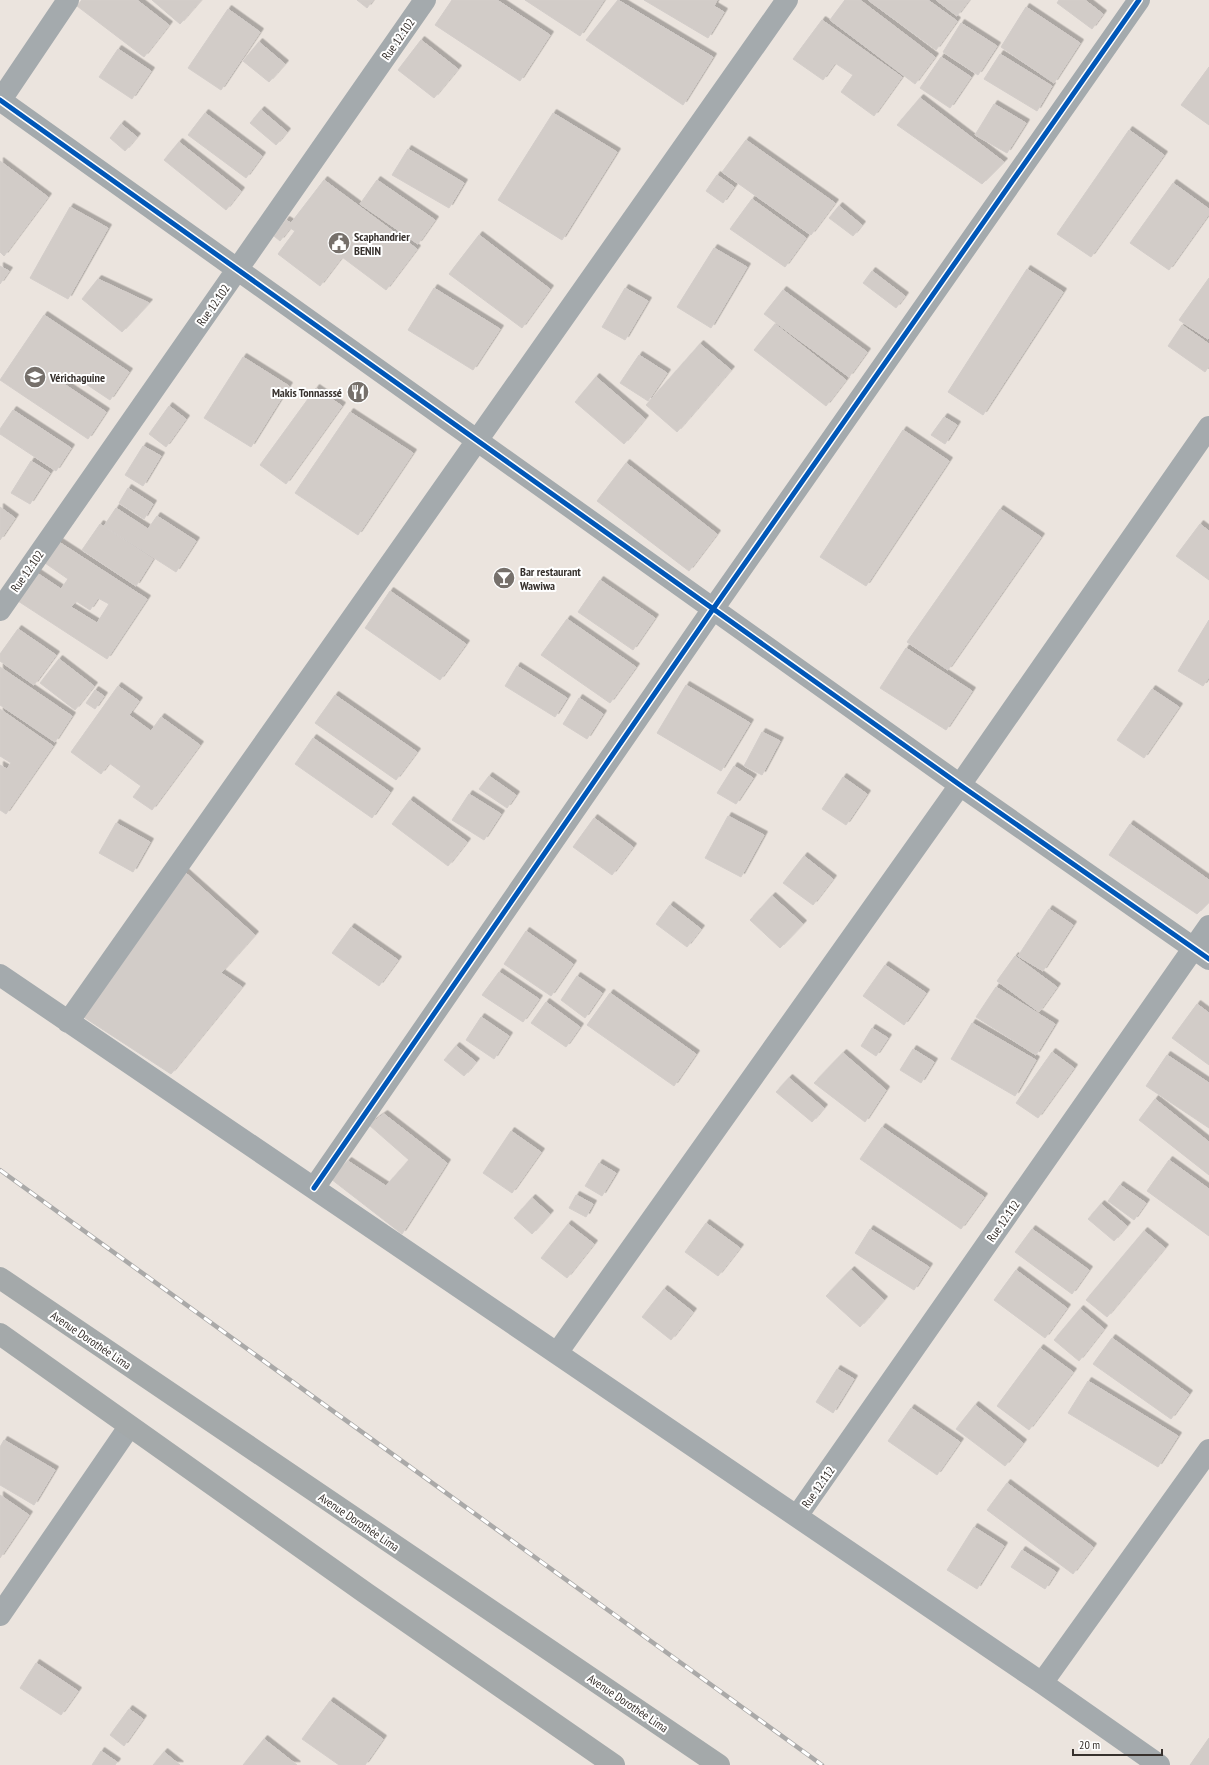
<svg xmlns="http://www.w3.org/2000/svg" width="1209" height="1765" viewBox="0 0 1209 1765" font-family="'PT Sans Narrow',sans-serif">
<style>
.building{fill:#d2ccc8;stroke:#d3cdca;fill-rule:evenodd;filter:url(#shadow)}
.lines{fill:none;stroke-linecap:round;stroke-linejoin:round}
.minor{stroke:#a4aaad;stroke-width:22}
.secondary{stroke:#a4a9aa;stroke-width:22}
.rail-casing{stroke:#aaa9a8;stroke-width:4.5}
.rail{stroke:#fff;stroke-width:3;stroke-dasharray:9;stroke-linecap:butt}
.cycleway-casing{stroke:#fff;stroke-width:8}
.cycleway{stroke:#0057b8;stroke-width:5}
.labels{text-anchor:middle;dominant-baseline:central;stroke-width:4;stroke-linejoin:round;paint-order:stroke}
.street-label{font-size:12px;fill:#37312d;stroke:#fff}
.poi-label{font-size:12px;font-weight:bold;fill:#37312d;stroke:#fff;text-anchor:start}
</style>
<defs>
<filter id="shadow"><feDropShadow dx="3.5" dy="-3.5" stdDeviation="0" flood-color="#0004"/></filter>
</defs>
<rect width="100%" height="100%" fill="#ebe4de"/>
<path class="building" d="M 82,0 L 137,0 L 169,25 L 144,57 L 77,6 Z
M 152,0 L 201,0 L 180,24 Z
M 357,0 L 373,0 L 367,8 Z
M 452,0 L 497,0 L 550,35 L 520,81 L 435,25 Z
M 525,0 L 604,0 L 580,36 Z
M 618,0 L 713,57 L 683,105 L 586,40 Z
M 644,0 L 717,0 L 714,6 L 724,12 L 708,38 Z
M 845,0 L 860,0 L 935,57 L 915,84 L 830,20 Z
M 868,0 L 928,0 L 957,21 L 936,50 Z
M 936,0 L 969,0 L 957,16 Z
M 1059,0 L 1085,0 L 1103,14 L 1092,29 L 1057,3 Z
M 1026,7 L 1080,43 L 1054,83 L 1001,47 Z
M 228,9 L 260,32 L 221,90 L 188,68 Z
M 822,20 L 902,77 L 874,116 L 841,92 L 853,75 L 835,63 L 823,80 L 793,59 Z
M 961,23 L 997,46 L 978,75 L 943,52 Z
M 421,40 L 458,69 L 434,98 L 398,70 Z
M 259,42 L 285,64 L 269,82 L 243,61 Z
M 118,49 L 151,71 L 132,99 L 99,77 Z
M 1000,54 L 1052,86 L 1037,111 L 984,79 Z
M 941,57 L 971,77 L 950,108 L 920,88 Z
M 1209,67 L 1209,125 L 1181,105 Z
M 920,98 L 1004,162 L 982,184 L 897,125 Z
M 994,104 L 1026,123 L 1007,153 L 975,135 Z
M 261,110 L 287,132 L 276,145 L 250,123 Z
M 205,113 L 262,156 L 246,178 L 188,135 Z
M 553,113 L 617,152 L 562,240 L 498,200 Z
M 121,124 L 137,137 L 125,151 L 110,138 Z
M 1129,130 L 1164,155 L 1091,257 L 1057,234 Z
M 746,140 L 835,203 L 811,235 L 722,172 Z
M 179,142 L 241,191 L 226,210 L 164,160 Z
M 408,149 L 464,183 L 449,208 L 392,175 Z
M 0,161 L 48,197 L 4,256 L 0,252 Z
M 717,175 L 734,187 L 723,203 L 706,191 Z
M 324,180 L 417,249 L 386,290 L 342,257 L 320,286 L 278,254 L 295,231 L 290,228 L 280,241 L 274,236 L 286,220 L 291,223 Z
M 377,180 L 435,220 L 418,244 L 360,204 Z
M 1173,183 L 1209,209 L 1209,214 L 1169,270 L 1130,243 Z
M 752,199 L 806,238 L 785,267 L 730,229 Z
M 839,206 L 862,225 L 853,236 L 829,218 Z
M 70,207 L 108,228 L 68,299 L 30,278 Z
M 479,235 L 550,289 L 522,328 L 449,274 Z
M 714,248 L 747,267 L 711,328 L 677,307 Z
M 0,266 L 9,271 L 0,284 Z
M 1027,269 L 1063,292 L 983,415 L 948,392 Z
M 872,271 L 905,296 L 896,308 L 863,283 Z
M 1209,278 L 1209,337 L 1208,339 L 1179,320 Z
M 98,279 L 149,303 L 122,332 L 82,299 Z
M 434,288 L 500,329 L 473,370 L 408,330 Z
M 625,288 L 648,301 L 625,340 L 602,327 Z
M 783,290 L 867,352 L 849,377 L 764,314 Z
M 44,315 L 129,372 L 110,400 L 71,374 L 64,384 L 106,412 L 88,439 L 0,380 Z
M 775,324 L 846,380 L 826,406 L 754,350 Z
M 1182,325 L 1209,344 L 1209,366 L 1205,372 L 1168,346 Z
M 700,344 L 731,370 L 677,432 L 646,405 Z
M 639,355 L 667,373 L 648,401 L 620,383 Z
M 243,357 L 289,386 L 251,447 L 204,418 Z
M 596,377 L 645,419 L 624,444 L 575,402 Z
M 316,388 L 342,406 L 286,484 L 260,465 Z
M 169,406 L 186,419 L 166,447 L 149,434 Z
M 13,410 L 71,448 L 56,471 L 0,434 L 0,429 Z
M 350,412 L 413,453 L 358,535 L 295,493 Z
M 944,417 L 957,425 L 945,444 L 931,435 Z
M 903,430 L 949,461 L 866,586 L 820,557 Z
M 143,446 L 161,456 L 143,486 L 125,475 Z
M 31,461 L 50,473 L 30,504 L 11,493 Z
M 626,463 L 717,534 L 689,571 L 597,501 Z
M 128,488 L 153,504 L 144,519 L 119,503 Z
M 0,507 L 15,518 L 0,540 Z
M 116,508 L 148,529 L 157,516 L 196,541 L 176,572 L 104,526 Z
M 1000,509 L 1041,537 L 948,670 L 907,642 Z
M 100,524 L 153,559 L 136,586 L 82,550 Z
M 1200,524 L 1209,531 L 1209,580 L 1176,556 Z
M 59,542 L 147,599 L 107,659 L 18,601 L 37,573 L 61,589 L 68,579 L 45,563 ZM 98,598 L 109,604 L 97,623 L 71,607 L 76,601 L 90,610 Z
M 600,580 L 655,618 L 633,650 L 578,612 Z
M 390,591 L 466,644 L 440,680 L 365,628 Z
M 567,619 L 636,667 L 610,703 L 541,655 Z
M 1209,620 L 1209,677 L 1203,686 L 1178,671 Z
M 18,629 L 56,655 L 34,685 L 0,661 L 0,654 Z
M 906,648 L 972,691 L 946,730 L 880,688 Z
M 59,659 L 94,686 L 75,710 L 40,683 Z
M 517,666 L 567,698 L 555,717 L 505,686 Z
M 0,667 L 72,716 L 55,742 L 0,705 Z
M 686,685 L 750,723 L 721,771 L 657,733 Z
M 118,686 L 139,701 L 129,715 L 151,731 L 161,717 L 200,745 L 152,810 L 133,797 L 141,786 L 109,763 L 101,774 L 71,752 Z
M 1152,689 L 1179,707 L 1144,758 L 1117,740 Z
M 95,690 L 104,696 L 95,709 L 86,703 Z
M 335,695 L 417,752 L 396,780 L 315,723 Z
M 579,698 L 603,714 L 587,739 L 563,724 Z
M 0,709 L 53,746 L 6,814 L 0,810 L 0,765 L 7,769 L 11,763 L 0,756 Z
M 762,732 L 780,741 L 762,775 L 744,766 Z
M 313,738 L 390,792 L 372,818 L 295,764 Z
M 734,766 L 753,778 L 736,804 L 717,793 Z
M 489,776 L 516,795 L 507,808 L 479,789 Z
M 843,777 L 867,794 L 846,825 L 822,809 Z
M 469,794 L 501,814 L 484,840 L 452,820 Z
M 410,800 L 467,842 L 448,866 L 392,824 Z
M 728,816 L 764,835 L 741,877 L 705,858 Z
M 594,818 L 633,847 L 612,875 L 573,847 Z
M 116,823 L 150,842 L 133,872 L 99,853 Z
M 1130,824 L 1209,880 L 1209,902 L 1197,914 L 1109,855 Z
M 804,856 L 833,879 L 813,905 L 783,883 Z
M 178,866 L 255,935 L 221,973 L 242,987 L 171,1074 L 79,1014 Z
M 772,896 L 803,924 L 780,948 L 750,920 Z
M 670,905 L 701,929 L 687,947 L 656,924 Z
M 1049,909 L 1073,925 L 1043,971 L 1018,956 Z
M 351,927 L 398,960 L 379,986 L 332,953 Z
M 526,931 L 573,964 L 551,996 L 504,964 Z
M 1015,956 L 1057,987 L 1039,1012 L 997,981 Z
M 885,965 L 926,993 L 904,1025 L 863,996 Z
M 499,972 L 539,999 L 523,1022 L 482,995 Z
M 577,976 L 602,993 L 585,1018 L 561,1000 Z
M 996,987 L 1055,1024 L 1036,1055 L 976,1017 Z
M 610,993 L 696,1054 L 674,1086 L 587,1025 Z
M 546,1002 L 580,1027 L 566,1047 L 531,1023 Z
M 1197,1004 L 1209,1013 L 1209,1065 L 1172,1038 Z
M 481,1017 L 509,1036 L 494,1059 L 466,1040 Z
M 972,1023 L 1036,1060 L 1015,1096 L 951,1059 Z
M 872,1028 L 888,1038 L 876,1056 L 861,1046 Z
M 456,1046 L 476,1062 L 464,1076 L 444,1060 Z
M 913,1049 L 934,1062 L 921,1083 L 900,1070 Z
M 1052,1052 L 1074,1068 L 1038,1118 L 1016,1103 Z
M 843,1053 L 886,1090 L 865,1122 L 814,1083 Z
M 1167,1055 L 1209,1083 L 1209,1128 L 1146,1086 Z
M 789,1078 L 824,1108 L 812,1122 L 776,1092 Z
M 1155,1099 L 1209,1142 L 1209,1175 L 1139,1120 Z
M 384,1114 L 447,1163 L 402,1234 L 331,1179 L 348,1161 L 386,1186 L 409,1160 L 369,1125 Z
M 882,1127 L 984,1197 L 961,1229 L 860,1159 Z
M 511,1131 L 541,1152 L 512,1193 L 483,1173 Z
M 1169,1160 L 1209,1189 L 1209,1236 L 1147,1191 Z
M 599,1163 L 616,1173 L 602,1196 L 585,1186 Z
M 1120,1185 L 1146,1203 L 1134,1220 L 1108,1201 Z
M 576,1195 L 593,1204 L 586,1217 L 569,1208 Z
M 532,1198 L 550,1214 L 532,1234 L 514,1218 Z
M 1101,1204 L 1127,1226 L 1114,1241 L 1088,1219 Z
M 706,1223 L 740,1248 L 718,1276 L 685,1252 Z
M 568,1224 L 594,1244 L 567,1278 L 541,1258 Z
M 870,1229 L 929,1267 L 914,1290 L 855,1253 Z
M 1032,1229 L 1089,1270 L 1072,1294 L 1015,1252 Z
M 1144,1231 L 1165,1248 L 1107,1317 L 1086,1300 Z
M 851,1270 L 884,1300 L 860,1327 L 826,1296 Z
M 1016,1270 L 1067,1308 L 1045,1338 L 994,1300 Z
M 664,1289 L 693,1312 L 671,1340 L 642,1317 Z
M 1080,1309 L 1104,1329 L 1079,1361 L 1054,1340 Z
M 1112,1338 L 1189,1394 L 1171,1419 L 1093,1364 Z
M 1040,1348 L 1073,1372 L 1029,1430 L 997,1406 Z
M 837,1369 L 854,1379 L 833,1413 L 816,1402 Z
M 1088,1381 L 1178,1436 L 1158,1467 L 1068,1413 Z
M 975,1405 L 1023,1443 L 1005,1466 L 956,1429 Z
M 911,1408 L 960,1442 L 937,1475 L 888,1441 Z
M 4,1440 L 55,1470 L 34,1505 L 0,1485 L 0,1447 Z
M 1007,1483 L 1093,1547 L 1073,1574 L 987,1510 Z
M 0,1495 L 29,1515 L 0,1558 Z
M 974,1527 L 1004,1546 L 977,1589 L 947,1570 Z
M 1022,1550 L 1056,1572 L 1045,1589 L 1011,1567 Z
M 36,1663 L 78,1691 L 61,1715 L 20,1688 Z
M 330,1701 L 383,1739 L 365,1765 L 339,1765 L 302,1739 Z
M 129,1709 L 143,1719 L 124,1746 L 110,1735 Z
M 1209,1738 L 1209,1765 L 1190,1765 Z
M 264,1739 L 297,1765 L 243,1765 Z
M 101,1751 L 117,1762 L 115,1765 L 92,1765 Z
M 164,1752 L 180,1765 L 153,1765 Z"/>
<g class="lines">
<path class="minor" d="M 0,100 L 960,785 L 1209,959
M 0,101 L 68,0
M 0,610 L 425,0
M 0,975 L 1042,1683 L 1159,1765
M 68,1022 L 787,0
M 314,1188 L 713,609 L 1139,0
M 557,1353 L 960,785 L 1209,427
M 797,1516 L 1209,926
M 0,1615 L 129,1427
M 1042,1683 L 1209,1450"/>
<path class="secondary" d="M 0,1278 L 719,1765
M 0,1334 L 367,1594 L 614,1765"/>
<g class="rail-casing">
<path id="rail" d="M 0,1170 L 822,1765"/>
</g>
<use href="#rail" class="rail"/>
<g class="cycleway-casing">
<path id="cycleway" d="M 0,100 L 960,785 L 1209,959
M 314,1188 L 713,609 L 1139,0"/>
</g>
<use href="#cycleway" class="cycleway"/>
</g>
<defs>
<g id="civic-disc" transform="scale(1.15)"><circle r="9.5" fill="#76706b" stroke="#fff"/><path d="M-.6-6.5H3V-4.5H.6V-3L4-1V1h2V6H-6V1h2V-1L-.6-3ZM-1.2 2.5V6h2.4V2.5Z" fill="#fff"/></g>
<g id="university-disc" transform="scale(1.15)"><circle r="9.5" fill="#76706b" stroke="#fff"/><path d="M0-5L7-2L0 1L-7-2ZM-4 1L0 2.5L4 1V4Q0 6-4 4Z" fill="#fff"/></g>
<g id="restaurant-disc" transform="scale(1.15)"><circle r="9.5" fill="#76706b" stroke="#fff"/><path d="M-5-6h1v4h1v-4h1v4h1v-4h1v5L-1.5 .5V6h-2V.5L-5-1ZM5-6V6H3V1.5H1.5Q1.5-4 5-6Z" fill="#fff"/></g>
<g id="bar-disc" transform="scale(1.15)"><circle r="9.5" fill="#76706b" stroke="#fff"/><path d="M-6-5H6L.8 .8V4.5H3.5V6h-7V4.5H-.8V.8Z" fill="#fff"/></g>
</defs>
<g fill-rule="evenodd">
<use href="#civic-disc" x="339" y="243"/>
<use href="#university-disc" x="35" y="377"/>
<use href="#restaurant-disc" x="358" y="392"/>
<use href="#bar-disc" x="504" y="578"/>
</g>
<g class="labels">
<g class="street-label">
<text transform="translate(398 39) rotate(-55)">Rue 12.102</text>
<text transform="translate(213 305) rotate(-55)">Rue 12.102</text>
<text transform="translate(27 571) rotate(-55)">Rue 12.102</text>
<text transform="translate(1003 1221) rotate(-55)">Rue 12.112</text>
<text transform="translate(91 1340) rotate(34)">Avenue Dorothée Lima</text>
<text transform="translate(818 1487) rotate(-55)">Rue 12.112</text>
<text transform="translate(359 1522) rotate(34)">Avenue Dorothée Lima</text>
<text transform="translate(628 1703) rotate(34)">Avenue Dorothée Lima</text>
</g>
<g class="poi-label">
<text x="354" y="236">Scaphandrier<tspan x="354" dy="14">BENIN</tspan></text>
<text x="50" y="377">Vérichaguine</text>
<text x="342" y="392" text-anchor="end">Makis Tonnasssé</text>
<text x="520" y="571">Bar restaurant<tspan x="520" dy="14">Wawiwa</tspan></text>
</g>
</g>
<path d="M1073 1749v6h89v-6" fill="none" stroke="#37312d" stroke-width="2"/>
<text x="1079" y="1749" font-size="12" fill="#37312d" stroke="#ffffff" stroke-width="3" paint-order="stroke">20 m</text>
</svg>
